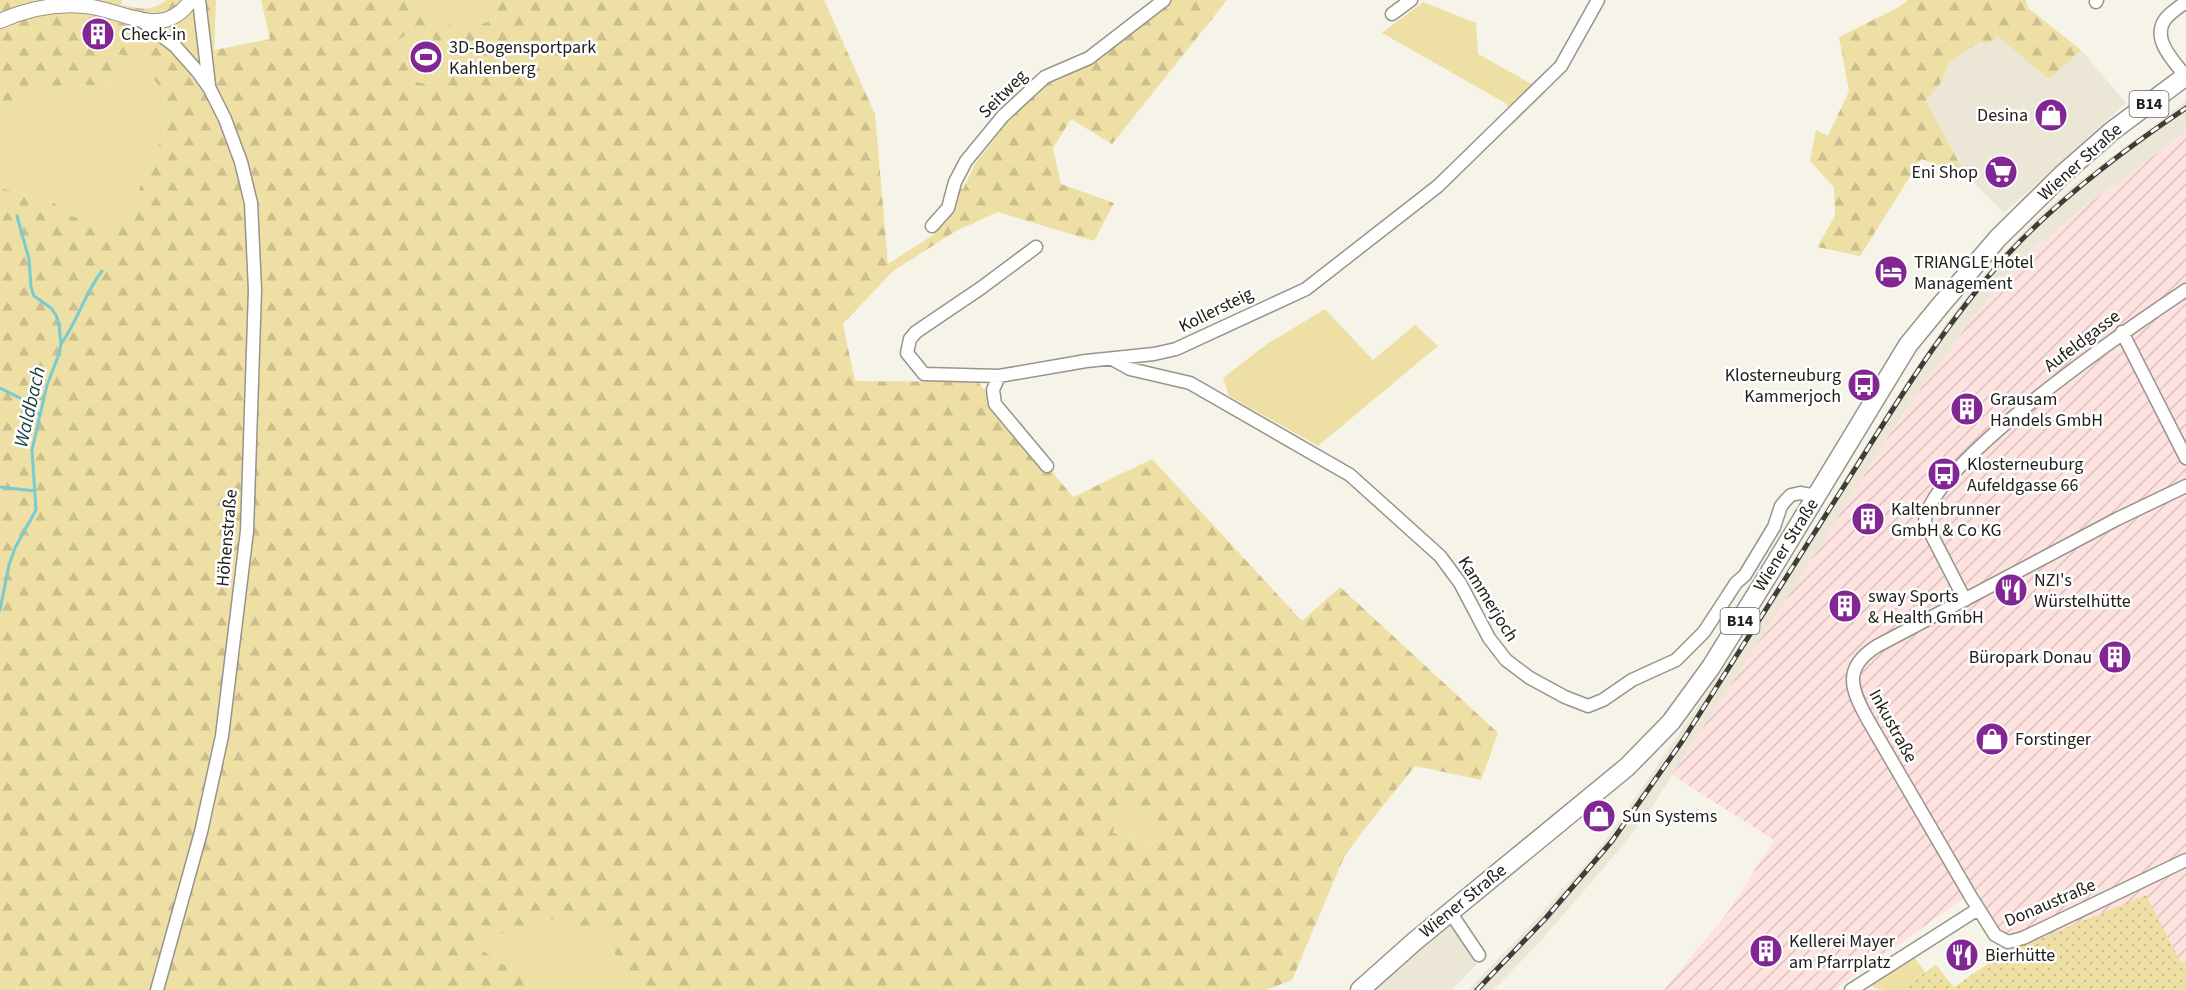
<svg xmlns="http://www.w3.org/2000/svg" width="2186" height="990" viewBox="0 0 2186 990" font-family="'Source Sans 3',sans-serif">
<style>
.built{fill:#ebe6d5}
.industrial{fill:url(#industrial-furrows)}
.green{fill:#eedfa4}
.forest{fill:url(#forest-firs);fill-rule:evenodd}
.garden{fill:url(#garden-dots)}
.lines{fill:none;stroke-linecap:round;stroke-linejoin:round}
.stream{stroke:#77ccd1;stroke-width:3}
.minor-casing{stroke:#97948b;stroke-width:15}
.tertiary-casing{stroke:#97948b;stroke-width:16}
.primary-casing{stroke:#97948b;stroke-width:21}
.minor{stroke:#fff;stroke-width:12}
.tertiary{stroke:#fff;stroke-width:14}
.primary{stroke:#fff;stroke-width:18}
.rail-casing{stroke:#3e3d38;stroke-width:5}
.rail{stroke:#fff;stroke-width:3;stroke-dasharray:9;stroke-linecap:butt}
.labels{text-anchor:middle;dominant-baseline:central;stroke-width:5;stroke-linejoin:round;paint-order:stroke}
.shield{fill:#fff;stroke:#646360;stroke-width:1.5}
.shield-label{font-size:16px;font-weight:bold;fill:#21201c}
.poi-label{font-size:18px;fill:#21201c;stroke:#fff;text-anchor:start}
.street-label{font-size:18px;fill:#21201c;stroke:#fff}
.water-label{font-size:20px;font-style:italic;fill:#163f41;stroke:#fff}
</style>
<defs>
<pattern id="industrial-furrows" width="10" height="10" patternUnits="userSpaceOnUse" patternTransform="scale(1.5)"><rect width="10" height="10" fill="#fde2df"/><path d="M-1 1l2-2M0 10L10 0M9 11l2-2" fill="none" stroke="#d9c2bf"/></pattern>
<pattern id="forest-firs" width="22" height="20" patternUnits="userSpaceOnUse" patternTransform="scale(1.5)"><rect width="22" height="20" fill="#eedfa4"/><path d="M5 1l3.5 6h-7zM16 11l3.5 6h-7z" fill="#ccbf8d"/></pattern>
<pattern id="garden-dots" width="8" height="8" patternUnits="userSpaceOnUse" patternTransform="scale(1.5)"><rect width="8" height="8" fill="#eedfa4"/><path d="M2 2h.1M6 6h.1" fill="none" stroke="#ccbf8d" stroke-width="1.8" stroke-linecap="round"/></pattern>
</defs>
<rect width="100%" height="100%" fill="#f6f4e9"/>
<path class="built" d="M 1997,36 L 2049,78 L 2081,50 L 2126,103 L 2004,213 L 1965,174 L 1926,101 L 1940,84 L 1950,62 L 1980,42 Z
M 2186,101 L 2186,132 L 2083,208 L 2028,253 L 1994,290 L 1926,381 L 1890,434 L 1792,591 L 1647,814 L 1618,851 L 1538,944 L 1493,990 L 1468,990 L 1527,929 L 1594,855 L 1627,810 L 1747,634 L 1895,399 L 1947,322 L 1991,267 L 2028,227 L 2071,187 Z
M 1453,919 L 1480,961 L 1452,990 L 1373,990 Z"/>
<path class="industrial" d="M 2186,132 L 2186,961 L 2181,964 L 2146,896 L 2002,954 L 1967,896 L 1834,990 L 1664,990 L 1728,912 L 1774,840 L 1672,775 L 1792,591 L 1890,434 L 1926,381 L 1994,290 L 2028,253 L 2083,208 Z"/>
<path class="green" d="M 411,0 L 500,0 L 495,19 L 466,30 L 410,12 Z
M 1423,2 L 1476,23 L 1478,54 L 1546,92 L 1512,125 L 1507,104 L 1382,33 Z
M 193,8 L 195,9 L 202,67 L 173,36 L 163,28 L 182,21 Z
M 408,32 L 415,32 L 447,45 L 452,73 C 437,84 429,87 412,80 L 407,62 L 398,51 L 397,42 Z
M 116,54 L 135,56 L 161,88 L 169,121 L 132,206 L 110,238 L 84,221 L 63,212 L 51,199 L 0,188 L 0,119 L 8,118 L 14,102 L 68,83 L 109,87 Z
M 1325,309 L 1373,360 L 1415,325 L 1438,346 L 1318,446 L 1229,396 L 1223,378 L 1267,344 Z
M 1120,793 L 1155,817 L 1154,844 L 1113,833 Z
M 550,919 L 602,931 L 629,978 L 627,990 L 530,990 L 531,983 L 470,943 Z
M 1912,958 L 1915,958 L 1925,972 L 1900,989 L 1894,982 L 1885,990 L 1873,988 L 1873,984 Z"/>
<path class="forest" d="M 0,0 L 122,0 L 121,5 C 139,8 151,13 166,0 L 216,0 L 214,50 L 270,39 L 261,0 L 411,0 L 410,12 L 466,30 L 495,19 L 500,0 L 824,0 L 875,114 L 888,264 L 933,235 L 958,188 L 963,189 L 975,164 L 1041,79 L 1083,61 L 1163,0 L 1227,0 L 1112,144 L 1071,119 L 1053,148 L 1061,184 L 1114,203 L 1094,241 L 998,212 L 956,231 L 893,271 L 843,324 L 855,381 L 978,382 L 1073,497 L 1152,459 L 1302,621 L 1340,587 L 1498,733 L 1481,780 L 1415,766 L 1362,832 L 1344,857 L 1292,980 L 1266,990 L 627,990 L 629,978 L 602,931 L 550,919 L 471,943 L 531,983 L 530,990 L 0,990 L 0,188 L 51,199 L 63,212 L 84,221 L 110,238 L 132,206 L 169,121 L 161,88 L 135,57 L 116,54 L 109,87 L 68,83 L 14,102 L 8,119 L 0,119 ZM 193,9 L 195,9 L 202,67 L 173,36 L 163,29 L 182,21 ZM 408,32 L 415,32 L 447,45 L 452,73 C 437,84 429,87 412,80 L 407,62 L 398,51 L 397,42 ZM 1120,793 L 1155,817 L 1153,844 L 1113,833 Z
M 1908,0 L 2026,0 L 2028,8 L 2081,50 L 2049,79 L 1997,36 L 1988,44 L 1980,42 L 1950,62 L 1940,84 L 1926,101 L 1965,174 L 1921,159 L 1860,256 L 1817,247 L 1835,216 L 1834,187 L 1810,161 L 1816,130 L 1828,136 L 1849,91 L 1839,37 L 1899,7 Z"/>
<path class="garden" d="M 2146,895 L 2181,963 L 2186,961 L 2186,990 L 1885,990 L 1894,982 L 1900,989 L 1936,965 L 1954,987 L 2002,954 Z"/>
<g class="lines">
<path class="stream" d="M 61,344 C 77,322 85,293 102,271
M 0,388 L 24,400 L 40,415
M 0,487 L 35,491
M 0,610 L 9,565 L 15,548 L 36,510 L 32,450 L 47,385 L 59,354 L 61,344 L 59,325 L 56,315 L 51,308 L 34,296 L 31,287 L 29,259 L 17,216"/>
<g class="minor-casing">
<path id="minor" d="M 199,0 L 209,85
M 2096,2 L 2097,0
M 1392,14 L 1411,0
M 142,21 L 175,46 L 198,72 L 210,89 L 225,119 L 241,162 L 251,203 L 255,290 L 247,531 L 222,736 L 201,832 L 157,990
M 2186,77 C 2175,62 2152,41 2164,21 C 2168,14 2179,7 2186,2
M 932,226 L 948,208 L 955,182 L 966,161 L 1003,116 L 1045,77 L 1089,58 L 1164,0
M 1036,247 L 981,288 L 916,332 L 910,339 L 907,353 L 924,374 L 999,376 L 1086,361 L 1154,354 L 1176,349 L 1306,289 L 1438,186 L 1561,66 L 1598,0
M 2122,332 L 2186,458
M 1112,359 L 1130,369 L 1190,383 L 1350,475 L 1440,556 L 1460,583 L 1489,638 L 1506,660 L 1530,678 L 1565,697 L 1588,706 L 1603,700 L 1632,680 L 1676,660 L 1704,632 L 1736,583 L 1745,575 L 1774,527 L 1781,506 L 1786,500 L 1791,495 L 1800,493 L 1817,496
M 999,376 L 993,390 L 995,404 L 1047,466
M 2186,486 L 2117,519 L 1877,646 C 1842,668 1851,689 1868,720 L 1971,897 L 1995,935 L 2008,942 L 2023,938 L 2186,860
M 1965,600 L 1929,530 L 1925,526 C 1918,471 2138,322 2186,290
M 1450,912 L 1479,955
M 1851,990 L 1978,909"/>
</g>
<g class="tertiary-casing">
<path id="tertiary" d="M 0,21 C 27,9 55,3 85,6 C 123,9 163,42 191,0"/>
</g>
<g class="primary-casing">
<path id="primary" d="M 1360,990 L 1415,941 L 1627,767 L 1671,722 L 1711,667 L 1767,577 L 1908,345 L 1940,306 L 1998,238 L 2063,174 L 2112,131 L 2186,76"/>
</g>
<use href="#minor" class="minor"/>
<use href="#tertiary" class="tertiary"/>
<use href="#primary" class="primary"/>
<g class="rail-casing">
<path id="rail" d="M 1477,990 L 1545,919 L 1612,841 L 1683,740 C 1738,653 1793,566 1848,480 C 1897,402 1945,323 2008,254 C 2060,198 2122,151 2186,108"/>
</g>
<use href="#rail" class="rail"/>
</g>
<defs>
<g id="building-disc" transform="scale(1.725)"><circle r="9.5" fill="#812692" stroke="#fff"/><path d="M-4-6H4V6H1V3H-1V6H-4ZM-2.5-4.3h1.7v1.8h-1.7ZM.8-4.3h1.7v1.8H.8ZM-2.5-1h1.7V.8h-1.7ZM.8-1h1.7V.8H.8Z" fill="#fff"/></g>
<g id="stadium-disc" transform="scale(1.725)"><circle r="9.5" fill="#812692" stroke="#fff"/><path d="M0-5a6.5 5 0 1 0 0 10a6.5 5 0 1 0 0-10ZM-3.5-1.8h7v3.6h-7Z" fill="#fff"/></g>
<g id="shop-disc" transform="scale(1.725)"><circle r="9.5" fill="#812692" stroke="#fff"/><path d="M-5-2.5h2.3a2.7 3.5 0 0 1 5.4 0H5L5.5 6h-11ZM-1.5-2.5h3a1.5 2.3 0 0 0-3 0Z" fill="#fff"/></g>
<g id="supermarket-disc" transform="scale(1.725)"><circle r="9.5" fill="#812692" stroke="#fff"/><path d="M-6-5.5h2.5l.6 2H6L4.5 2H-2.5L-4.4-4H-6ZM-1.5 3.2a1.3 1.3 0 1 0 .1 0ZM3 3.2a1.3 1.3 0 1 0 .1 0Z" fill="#fff"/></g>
<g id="hotel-disc" transform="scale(1.725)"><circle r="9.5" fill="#812692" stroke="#fff"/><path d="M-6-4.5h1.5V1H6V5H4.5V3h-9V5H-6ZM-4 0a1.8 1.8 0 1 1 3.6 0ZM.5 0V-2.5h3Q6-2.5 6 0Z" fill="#fff"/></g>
<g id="bus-disc" transform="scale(1.725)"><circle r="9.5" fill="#812692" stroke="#fff"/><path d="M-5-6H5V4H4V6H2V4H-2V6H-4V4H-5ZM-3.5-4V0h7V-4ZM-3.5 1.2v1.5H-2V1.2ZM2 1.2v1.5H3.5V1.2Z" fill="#fff"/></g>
<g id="restaurant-disc" transform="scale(1.725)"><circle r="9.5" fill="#812692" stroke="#fff"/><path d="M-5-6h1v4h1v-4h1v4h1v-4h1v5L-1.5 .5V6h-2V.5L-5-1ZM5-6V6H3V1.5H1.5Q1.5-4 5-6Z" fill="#fff"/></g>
</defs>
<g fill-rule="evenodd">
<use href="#building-disc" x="98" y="34"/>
<use href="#stadium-disc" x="426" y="57"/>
<use href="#shop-disc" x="2051" y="115"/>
<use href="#supermarket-disc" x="2001" y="172"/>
<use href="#hotel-disc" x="1891" y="272"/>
<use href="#bus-disc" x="1864" y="385"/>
<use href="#building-disc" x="1967" y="409"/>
<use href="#bus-disc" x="1944" y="474"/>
<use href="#building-disc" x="1868" y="519"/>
<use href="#restaurant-disc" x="2011" y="590"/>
<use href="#building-disc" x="1845" y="606"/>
<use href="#building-disc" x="2115" y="657"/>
<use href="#shop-disc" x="1992" y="739"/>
<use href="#shop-disc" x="1599" y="816"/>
<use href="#building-disc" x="1766" y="951"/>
<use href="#restaurant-disc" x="1962" y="955"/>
</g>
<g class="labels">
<g class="shield">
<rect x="2129.5" y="91" width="39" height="26" rx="4.5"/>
<rect x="1720.5" y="608" width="39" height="26" rx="4.5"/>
</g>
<g class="shield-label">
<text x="2149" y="104">B14</text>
<text x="1740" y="621">B14</text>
</g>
<g class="poi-label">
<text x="121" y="34">Check-in</text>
<text x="449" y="47">3D-Bogensportpark<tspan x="449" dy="21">Kahlenberg</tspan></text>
<text x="2028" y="115" text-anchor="end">Desina</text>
<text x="1978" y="172" text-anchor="end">Eni Shop</text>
<text x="1914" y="262">TRIANGLE Hotel<tspan x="1914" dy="21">Management</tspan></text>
<text x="1841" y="375" text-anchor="end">Klosterneuburg<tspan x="1841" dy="21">Kammerjoch</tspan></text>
<text x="1990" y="399">Grausam<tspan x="1990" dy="21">Handels GmbH</tspan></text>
<text x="1967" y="464">Klosterneuburg<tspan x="1967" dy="21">Aufeldgasse 66</tspan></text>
<text x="1891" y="509">Kaltenbrunner<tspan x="1891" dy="21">GmbH &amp; Co KG</tspan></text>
<text x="2034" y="580">NZI's<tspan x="2034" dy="21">Würstelhütte</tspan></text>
<text x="1868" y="596">sway Sports<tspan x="1868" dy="21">&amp; Health GmbH</tspan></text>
<text x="2092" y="657" text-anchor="end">Büropark Donau</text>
<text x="2015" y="739">Forstinger</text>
<text x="1622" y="816">Sun Systems</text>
<text x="1789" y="941">Kellerei Mayer<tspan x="1789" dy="21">am Pfarrplatz</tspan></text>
<text x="1985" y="955">Bierhütte</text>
</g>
<g class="street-label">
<text transform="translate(1003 94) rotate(-45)">Seitweg</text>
<text transform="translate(2080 162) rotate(-42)">Wiener Straße</text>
<text transform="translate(1216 310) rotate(-26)">Kollersteig</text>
<text transform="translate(2082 341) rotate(-37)">Aufeldgasse</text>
<text transform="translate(227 538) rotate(-85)">Höhenstraße</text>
<text transform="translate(1786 545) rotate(-58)">Wiener Straße</text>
<text transform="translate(1488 599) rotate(58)">Kammerjoch</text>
<text transform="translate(1893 726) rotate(61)">Inkustraße</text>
<text transform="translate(1463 901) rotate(-39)">Wiener Straße</text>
<text transform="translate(2050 903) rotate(-23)">Donaustraße</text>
</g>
<g class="water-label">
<text transform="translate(30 407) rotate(-77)">Waldbach</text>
</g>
</g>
</svg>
